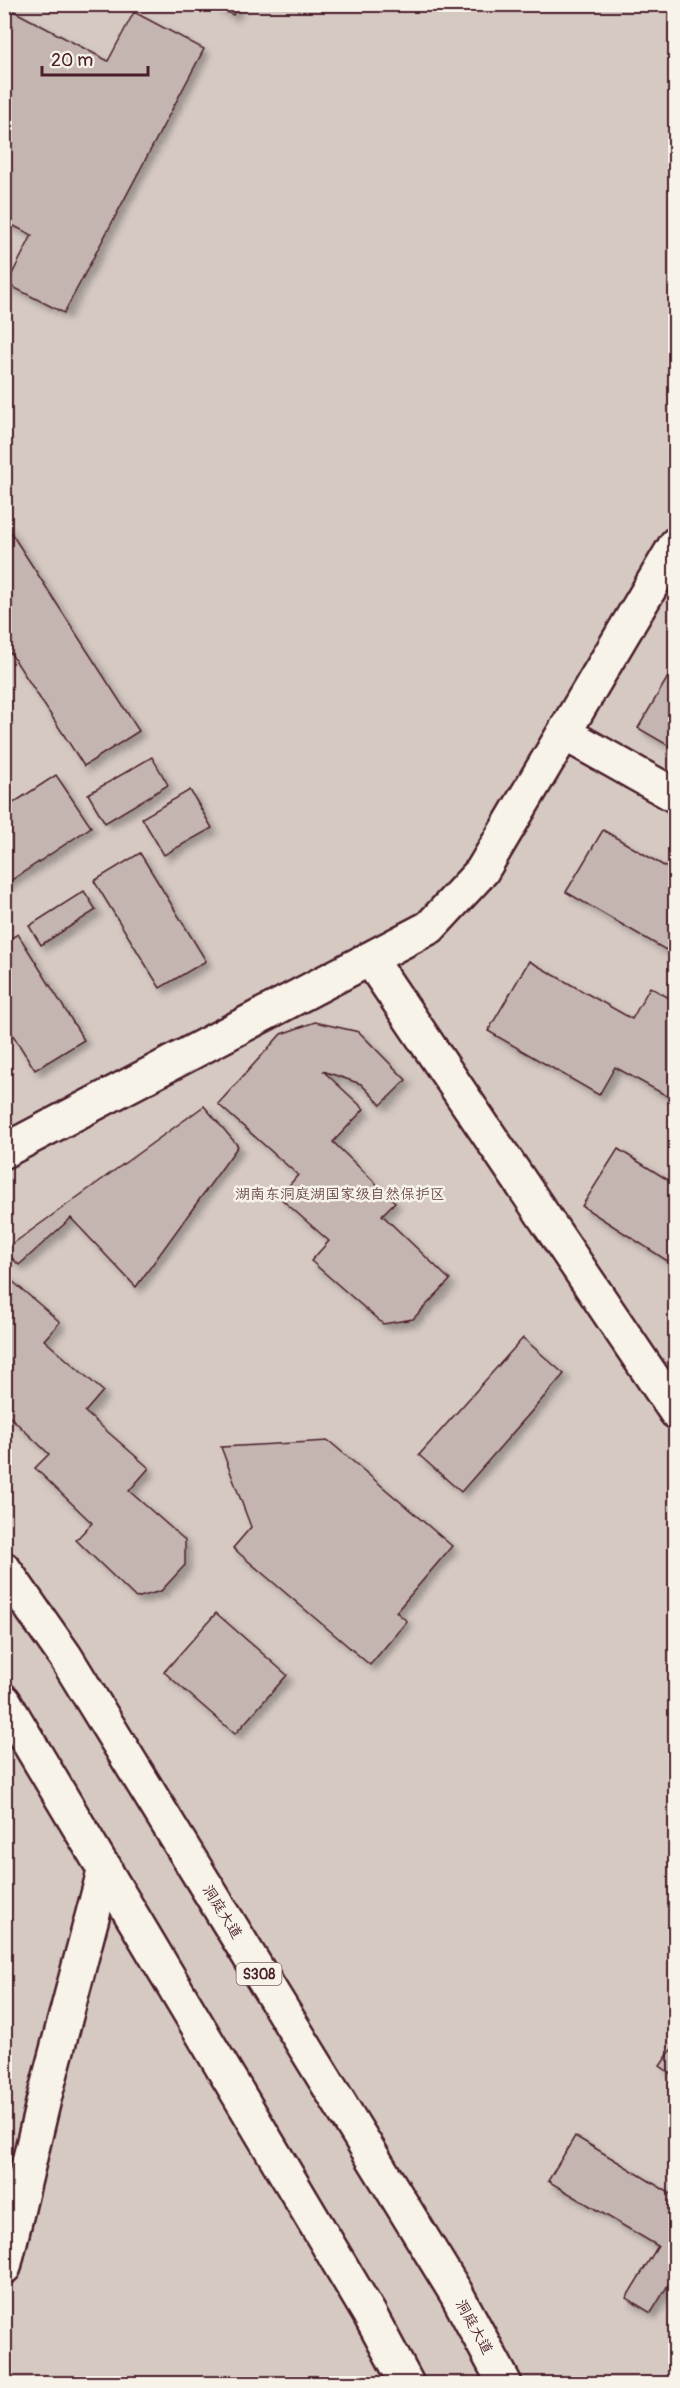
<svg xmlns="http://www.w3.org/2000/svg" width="680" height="2388" viewBox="0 0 680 2388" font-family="Pangolin,'LXGW WenKai TC',sans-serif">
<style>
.green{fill:#d5c9c2;stroke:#907476;stroke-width:1.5}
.building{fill:#c4b5b0;stroke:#4a1f2b;stroke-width:1.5;filter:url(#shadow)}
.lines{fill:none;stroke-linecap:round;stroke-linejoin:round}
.minor-casing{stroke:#4a1f2b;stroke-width:38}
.major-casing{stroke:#4a1f2b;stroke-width:38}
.minor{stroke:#f7f3e8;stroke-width:33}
.major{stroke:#f7f3e8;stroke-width:33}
.labels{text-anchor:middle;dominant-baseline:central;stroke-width:5;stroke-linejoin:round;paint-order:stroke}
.shield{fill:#f7f3e8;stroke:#7e5f64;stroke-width:1.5}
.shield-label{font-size:14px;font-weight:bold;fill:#4a1f2b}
.park-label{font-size:15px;fill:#6d4a51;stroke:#f7f3e8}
.street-label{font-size:15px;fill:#4a1f2b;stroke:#f7f3e8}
</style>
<defs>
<filter id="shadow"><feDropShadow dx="5.5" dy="5.5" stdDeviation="3" flood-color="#0004"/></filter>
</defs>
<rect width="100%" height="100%" fill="#ece6dd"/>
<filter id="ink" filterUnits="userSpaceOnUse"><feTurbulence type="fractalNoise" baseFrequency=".0167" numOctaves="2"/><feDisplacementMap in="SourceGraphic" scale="12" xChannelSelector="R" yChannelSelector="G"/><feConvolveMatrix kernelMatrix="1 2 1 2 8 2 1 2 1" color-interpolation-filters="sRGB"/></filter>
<g filter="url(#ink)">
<path class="green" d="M 5,5 L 675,5 L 675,2383 L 5,2383 Z"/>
<path class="building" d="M 213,4 L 239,4 L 233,15 Z
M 4,6 L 108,61 L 134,12 L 204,49 L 64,313 L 7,284 L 32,235 L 4,221 Z
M 4,522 L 139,731 L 84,766 L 4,643 Z
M 672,670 L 676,672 L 676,750 L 638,728 Z
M 152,757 L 168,785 L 105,823 L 88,794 Z
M 56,775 L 91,827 L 4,885 L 4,809 Z
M 190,790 L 212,828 L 164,855 L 142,818 Z
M 603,830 L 676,873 L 676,933 L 666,950 L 566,892 Z
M 140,853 L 206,961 L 160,988 L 94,881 Z
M 84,891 L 96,910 L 41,945 L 29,926 Z
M 18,934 L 84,1040 L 35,1070 L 4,1021 L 4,942 Z
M 529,961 L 632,1019 L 650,987 L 676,1002 L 676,1101 L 615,1067 L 599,1095 L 488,1031 Z
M 315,1022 L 359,1032 L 406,1080 L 381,1105 L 361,1084 L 323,1071 L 364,1109 L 333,1142 L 395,1202 L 382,1215 L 450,1280 L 413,1319 L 383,1324 L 311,1261 L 329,1241 L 279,1197 L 298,1175 L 218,1104 L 281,1034 Z
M 204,1106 L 238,1146 L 136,1287 L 71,1218 L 19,1265 L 4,1250 Z
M 618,1149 L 676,1185 L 676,1251 L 669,1262 L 582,1206 Z
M 4,1274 L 60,1322 L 44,1340 L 103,1391 L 85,1412 L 149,1468 L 129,1491 L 185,1540 L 185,1565 L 161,1591 L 136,1598 L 76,1540 L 92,1523 L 35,1468 L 49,1454 L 4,1411 Z
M 523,1338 L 564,1374 L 461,1492 L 419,1455 Z
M 329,1441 L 452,1546 L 396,1612 L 407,1621 L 370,1665 L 233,1548 L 251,1527 L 221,1447 Z
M 216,1613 L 287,1675 L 235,1734 L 164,1672 Z
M 676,2043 L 676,2077 L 660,2066 Z
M 575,2136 L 676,2197 L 676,2272 L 651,2313 L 626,2298 L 658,2246 L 548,2181 Z"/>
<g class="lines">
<g class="minor-casing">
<path id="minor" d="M 564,733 L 676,796
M 370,959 L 676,1412
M 4,1151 L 430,927 L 482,871 L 676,544
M 4,2267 L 44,2099 L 105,1868"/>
</g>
<g class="major-casing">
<path id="major" d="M 4,1569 L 65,1656 L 456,2293 L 505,2384
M 4,1701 L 370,2315 L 407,2384"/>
</g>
<use href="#minor" class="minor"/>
<use href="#major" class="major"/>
</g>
</g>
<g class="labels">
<rect class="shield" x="236.5" y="1963" width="45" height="22" rx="4.5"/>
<g class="shield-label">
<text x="259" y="1974">S308</text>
</g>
<g class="park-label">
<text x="340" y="1194">湖南东洞庭湖国家级自然保护区</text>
</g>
<g class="street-label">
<text transform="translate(222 1912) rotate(58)">洞庭大道</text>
<text transform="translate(474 2327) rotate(61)">洞庭大道</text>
</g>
</g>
<rect width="680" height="2388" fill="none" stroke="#f7f3e8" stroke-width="24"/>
<rect x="12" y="12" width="656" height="2364" fill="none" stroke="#4a1f2b" stroke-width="2" filter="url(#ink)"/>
<path d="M42 66v9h106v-9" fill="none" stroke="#4a1f2b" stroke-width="3"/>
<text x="51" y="66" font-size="18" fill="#4a1f2b" stroke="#f7f3e8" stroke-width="4.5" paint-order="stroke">20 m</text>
</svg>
